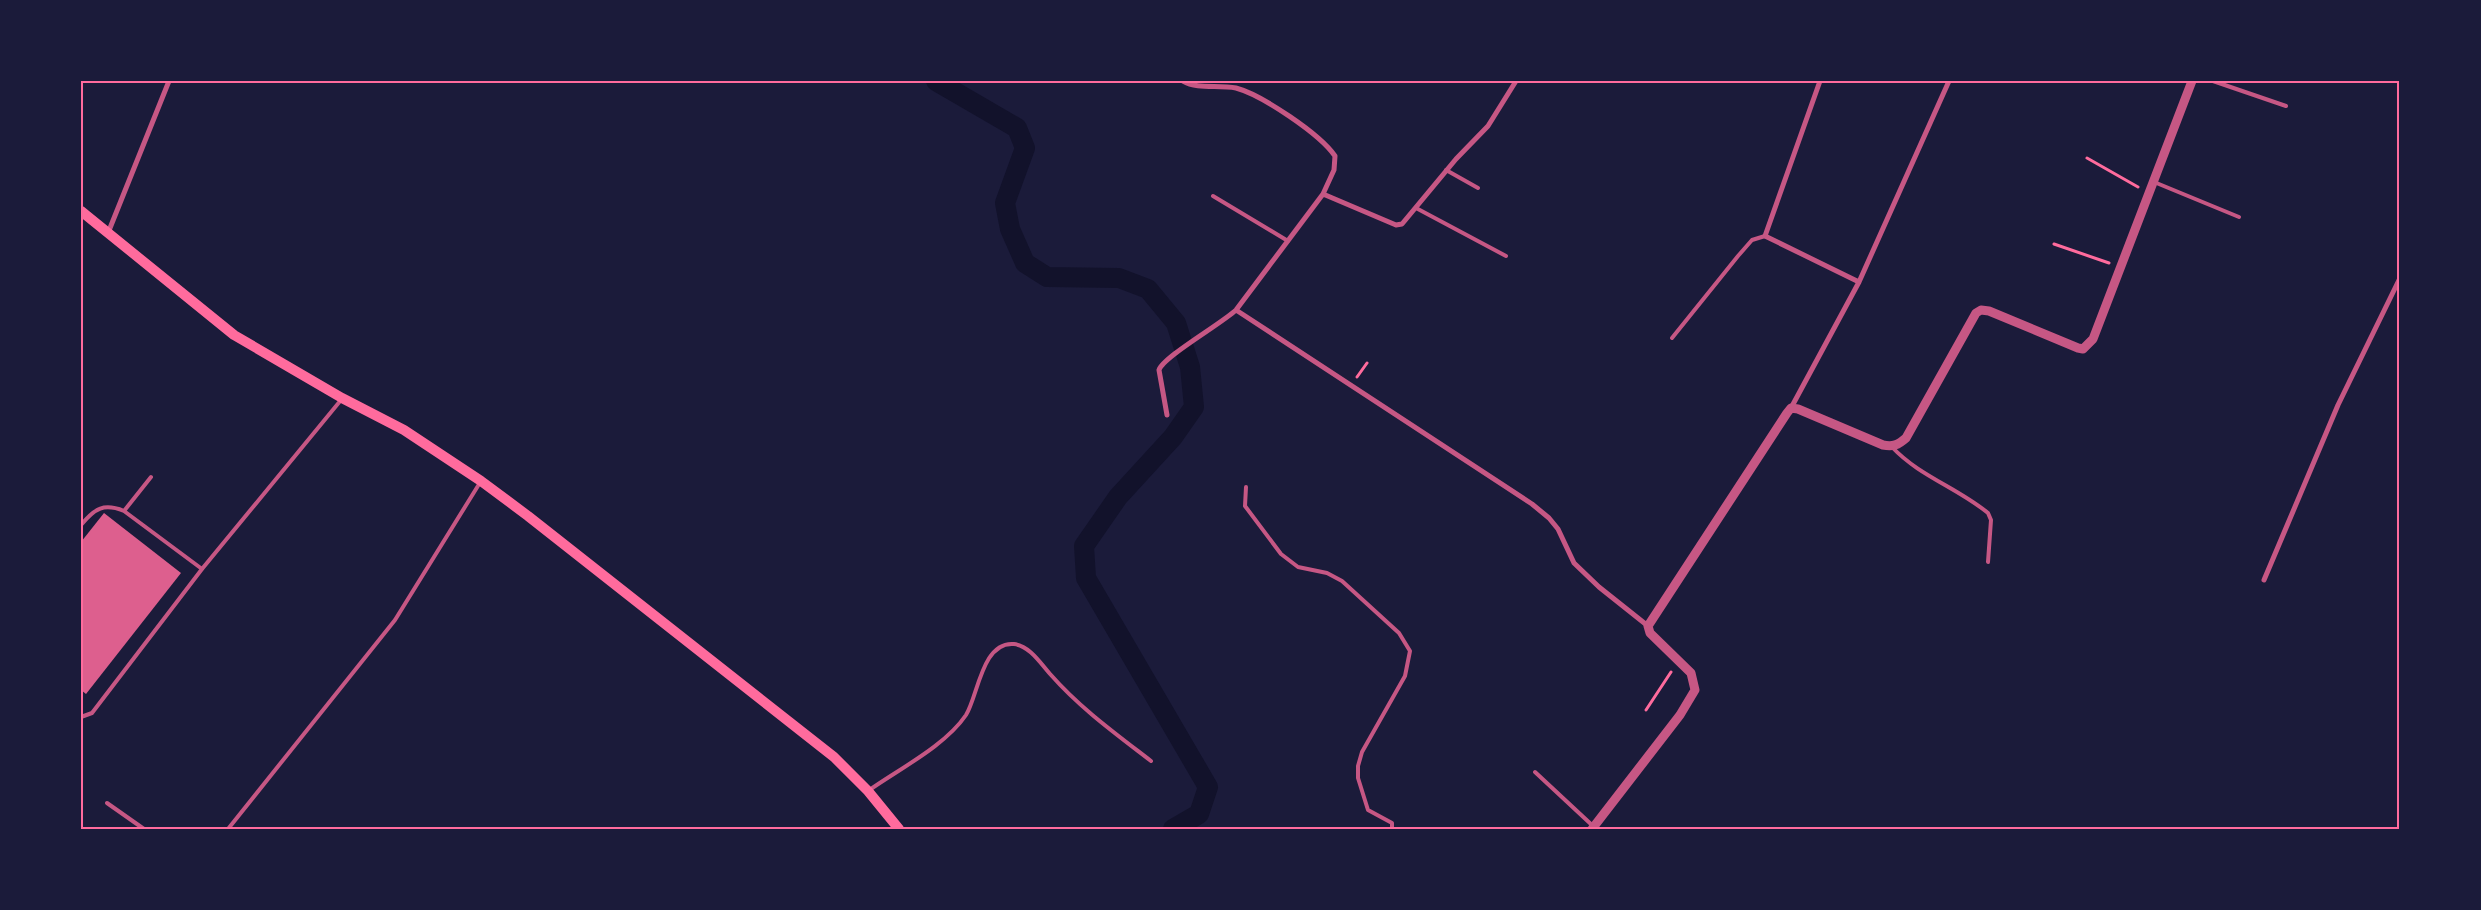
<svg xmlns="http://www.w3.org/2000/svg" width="2481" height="910" viewBox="0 0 2481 910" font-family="Raleway,sans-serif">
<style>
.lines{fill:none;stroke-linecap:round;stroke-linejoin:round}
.canal{stroke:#12122b;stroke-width:20}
.building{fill:#dd5f8e}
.path{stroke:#ff6b9d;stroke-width:3}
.service{stroke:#c65784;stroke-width:4}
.minor{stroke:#c65784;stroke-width:5}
.tertiary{stroke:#c65784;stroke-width:9}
.secondary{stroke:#ff6b9d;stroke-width:10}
.neatline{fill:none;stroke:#ff6b9d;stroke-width:2}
</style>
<rect width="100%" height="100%" fill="#1b1b3a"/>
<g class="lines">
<path class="canal" d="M 936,81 L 1017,128 L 1025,148 L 1005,203 L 1010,229 L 1025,263 L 1047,277 L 1119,278 L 1148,289 L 1176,323 L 1190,367 L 1194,407 L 1173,437 L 1118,497 L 1084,546 L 1086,578 L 1208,787 L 1199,814 L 1173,829"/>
</g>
<path class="building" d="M 104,513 L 181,573 L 86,694 L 81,690 L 81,542 Z"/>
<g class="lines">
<path class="path" d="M 2087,158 L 2138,187
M 2054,244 L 2109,263
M 1357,377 L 1367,363
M 1646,710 L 1671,672"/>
<path class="service" d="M 2213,81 L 2286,106
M 1446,170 L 1478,188
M 2154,182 L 2239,217
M 1213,196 L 1288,241
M 1416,208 L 1506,256
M 1672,338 L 1738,256 L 1752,240 L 1765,236
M 1892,447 C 1919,476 1958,488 1988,513 L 1991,520 L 1988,562
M 1246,487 L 1245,506 L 1281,554 L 1298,567 L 1327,573 L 1342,581 L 1399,633 L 1410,651 L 1405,676 L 1362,752 L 1358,766 L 1358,778 L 1368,810 L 1392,823 L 1392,829
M 124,511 L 151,477
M 81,525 C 95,508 104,503 124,511 L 202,569
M 81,717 L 92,713 L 202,569 L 341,400
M 1535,772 L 1593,826
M 868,791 C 899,769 945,746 966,715 C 978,696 982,641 1014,644 C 1030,646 1041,664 1051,675 C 1080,708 1116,734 1151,761
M 107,803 L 144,829
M 228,829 L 395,620 L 481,481"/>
<path class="minor" d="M 1820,81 L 1765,236 L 1859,282
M 1323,194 L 1396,225 L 1402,224 L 1456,159 L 1488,126 L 1516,81
M 108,233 L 169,81
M 1236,310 L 1532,504 L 1549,518 L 1558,529 L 1574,563 L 1599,587 L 1648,626
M 1791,408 L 1859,282 L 1949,81
M 1167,415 L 1159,370 C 1163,357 1221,324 1236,310 L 1323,194 L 1334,170 L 1335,156 C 1320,134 1262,95 1236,88 C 1219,84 1198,90 1183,81
M 2264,580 L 2338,405 L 2400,278"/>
<path class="tertiary" d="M 1592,829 L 1680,715 L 1695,690 L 1691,673 L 1650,633 L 1648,626 L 1787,413 L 1791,408 L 1798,409 L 1883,445 C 1893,447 1898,445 1906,438 L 1976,313 L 1981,310 L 1989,311 L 2078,348 L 2083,349 L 2093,339 L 2192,81"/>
<path class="secondary" d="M 81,211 L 234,335 L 342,398 L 404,430 L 481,481 L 528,516 L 834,757 L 868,791 L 899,829"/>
</g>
<rect width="2481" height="910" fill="none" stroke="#1b1b3a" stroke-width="165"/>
<rect x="82" y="82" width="2316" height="746" class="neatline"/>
</svg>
